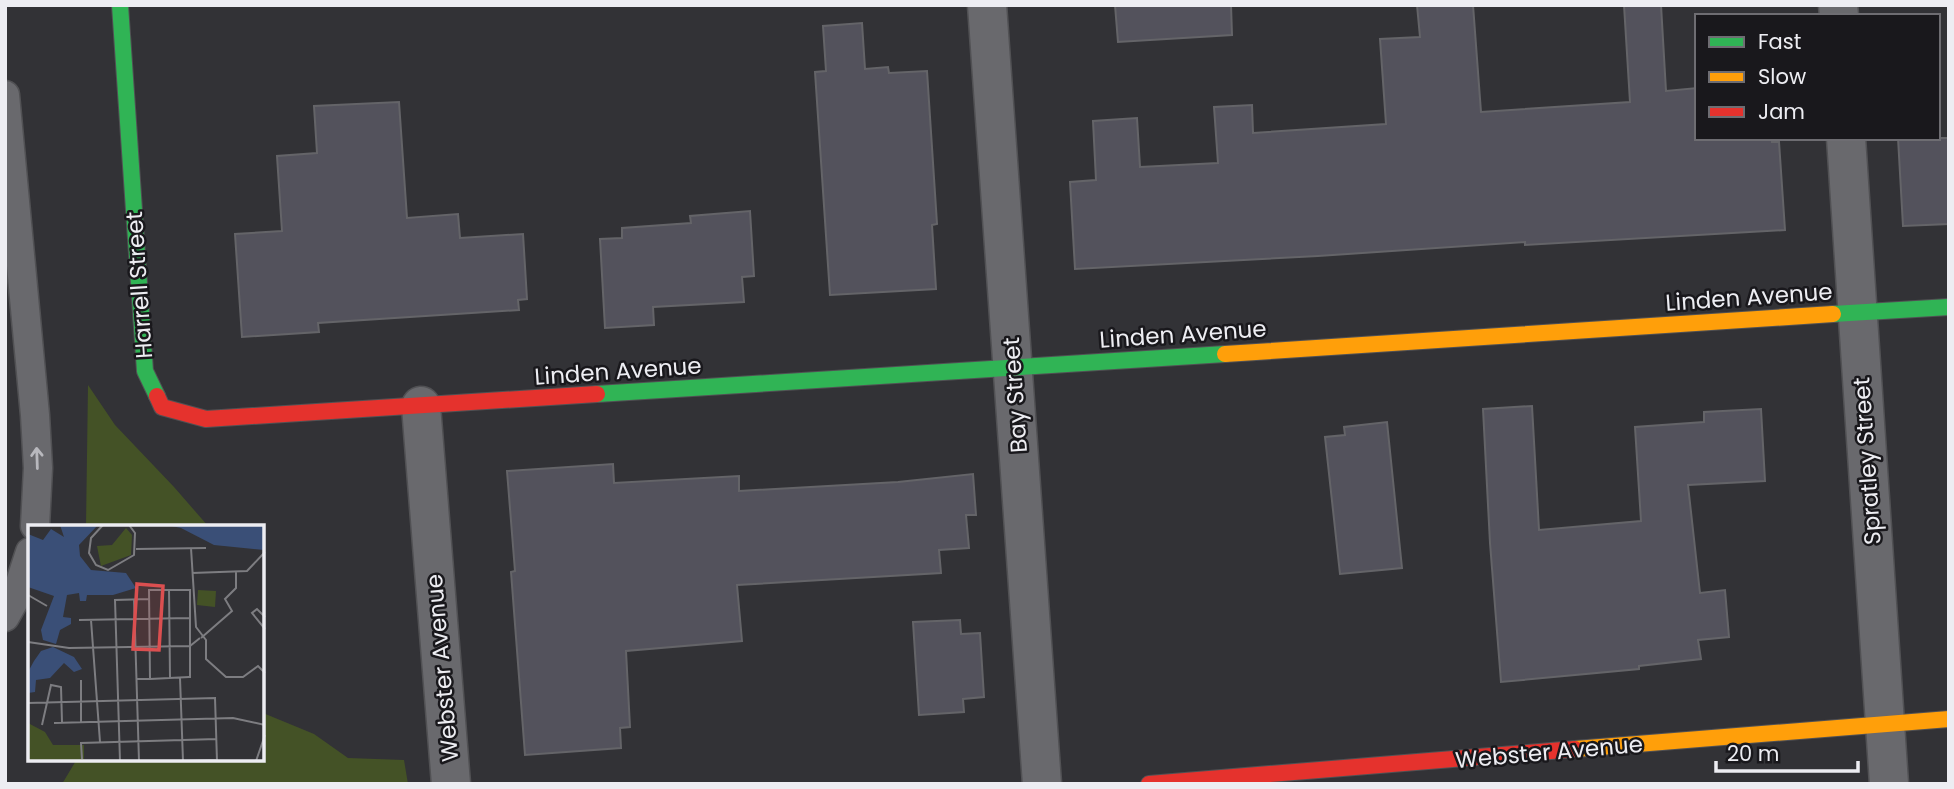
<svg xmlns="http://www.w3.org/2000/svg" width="1954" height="789" viewBox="0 0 1954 789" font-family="Poppins,sans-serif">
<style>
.green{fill:#445226}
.building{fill:#53525c;stroke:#646468;stroke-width:2}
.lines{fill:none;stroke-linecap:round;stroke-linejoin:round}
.lane-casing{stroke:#515154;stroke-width:31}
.street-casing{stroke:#515154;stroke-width:41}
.fast-casing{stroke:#515154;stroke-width:18}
.slow-casing{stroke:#515154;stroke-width:18}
.jam-casing{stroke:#515154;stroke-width:18}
.lane{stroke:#69696d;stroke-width:28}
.street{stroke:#69696d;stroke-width:38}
.fast{stroke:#30b455;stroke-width:16}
.slow{stroke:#ff9f0a;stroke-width:16}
.jam{stroke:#e5322d;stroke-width:16}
.oneway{stroke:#b8b8bd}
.labels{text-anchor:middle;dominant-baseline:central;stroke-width:5;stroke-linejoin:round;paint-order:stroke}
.street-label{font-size:23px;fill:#ededf2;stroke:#19181c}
.inset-road{fill:none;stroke:#7d7d81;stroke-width:2}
.view{fill:#db4f50;fill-opacity:0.15;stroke:#db4f50;stroke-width:3.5}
.inset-edge{fill:none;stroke:#ededf2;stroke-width:3.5}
</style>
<rect width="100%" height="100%" fill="#323236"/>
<path class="green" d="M 88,385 L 115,425 L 174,487 L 208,526 L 86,526 Z
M 263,713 L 314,734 L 348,758 L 404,760 L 408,784 L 62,784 L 77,759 L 262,759 Z"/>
<path class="building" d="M 1115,5 L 1231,5 L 1232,35 L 1118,42 Z
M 1417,5 L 1473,5 L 1481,112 L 1630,102 L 1624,5 L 1661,5 L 1666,91 L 1697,88 L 1697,138 L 1772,138 L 1772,142 L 1779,142 L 1785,230 L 1525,245 L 1525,242 L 1318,256 L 1075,269 L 1070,182 L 1096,180 L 1093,121 L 1137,118 L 1140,167 L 1218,163 L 1214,107 L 1252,105 L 1253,133 L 1386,124 L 1380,39 L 1420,37 Z
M 862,23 L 865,69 L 888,67 L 889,73 L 927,71 L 937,224 L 932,225 L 936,289 L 830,295 L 815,72 L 826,71 L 823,26 Z
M 399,102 L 407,218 L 458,214 L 460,238 L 523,234 L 527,299 L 518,300 L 519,310 L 318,323 L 319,332 L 242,337 L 235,234 L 282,231 L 277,156 L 317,153 L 314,106 Z
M 1898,138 L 1949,138 L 1949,224 L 1903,226 Z
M 750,211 L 754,276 L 742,277 L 744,302 L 653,307 L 654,325 L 605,328 L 600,239 L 622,238 L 622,228 L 691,223 L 690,216 Z
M 1532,406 L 1539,530 L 1641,521 L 1635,427 L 1704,422 L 1704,412 L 1761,409 L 1765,481 L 1688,485 L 1700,593 L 1725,590 L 1729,637 L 1698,640 L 1701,659 L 1639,666 L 1639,669 L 1501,682 L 1490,543 L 1483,409 Z
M 1387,422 L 1402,568 L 1340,574 L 1325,437 L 1345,435 L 1344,427 Z
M 613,464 L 614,483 L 739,476 L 739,491 L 898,482 L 973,474 L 976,515 L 966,515 L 969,548 L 939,550 L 941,573 L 737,585 L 742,641 L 626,651 L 630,727 L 620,728 L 621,748 L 525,755 L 511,572 L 515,571 L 507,471 Z
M 960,620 L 961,634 L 980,633 L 984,697 L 963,699 L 964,712 L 919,715 L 913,622 Z"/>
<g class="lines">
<g class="lane-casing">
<path id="lane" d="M 5,95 L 35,415 L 38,468 L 35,526
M 5,617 L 14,601 L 30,552"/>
</g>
<g class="street-casing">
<path id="street" d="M 987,5 L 1042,784
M 1838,5 L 1839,16
M 1846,138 L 1889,784
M 421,406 L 451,784"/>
</g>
<g class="fast-casing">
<path id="fast" d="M 120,5 L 145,371 L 157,396
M 1833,314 L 1949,307
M 597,394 L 1225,354"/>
</g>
<g class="slow-casing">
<path id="slow" d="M 1225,354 L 1833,314
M 1575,749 L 1949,719"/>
</g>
<g class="jam-casing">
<path id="jam" d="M 157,396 L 162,407 L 206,419 L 597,394
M 1149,784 L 1575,749"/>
</g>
<use href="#lane" class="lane"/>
<use href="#street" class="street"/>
<use href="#fast" class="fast"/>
<use href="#slow" class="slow"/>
<use href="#jam" class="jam"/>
</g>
<defs><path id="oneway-shaft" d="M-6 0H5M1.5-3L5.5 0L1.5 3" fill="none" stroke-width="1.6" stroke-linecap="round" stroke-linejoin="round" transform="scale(1.75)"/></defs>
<use class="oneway" href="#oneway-shaft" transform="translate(37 458) rotate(-92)"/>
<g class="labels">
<g class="street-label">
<text transform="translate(139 285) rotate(-94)">Harrell Street</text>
<text transform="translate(1749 297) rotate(-4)">Linden Avenue</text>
<text transform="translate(1183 334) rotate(-4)">Linden Avenue</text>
<text transform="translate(618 371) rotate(-4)">Linden Avenue</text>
<text transform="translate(1015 395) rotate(-94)">Bay Street</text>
<text transform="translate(1867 461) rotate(-94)">Spratley Street</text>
<text transform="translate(442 668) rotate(-95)">Webster Avenue</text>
<text transform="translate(1549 752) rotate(-5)">Webster Avenue</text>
</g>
</g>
<g transform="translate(28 525)">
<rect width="236" height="236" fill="#323236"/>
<path d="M 98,3 L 104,10 L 103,30 L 73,41 L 69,21 L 84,20 ZM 170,65 L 188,66 L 187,82 L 169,80 ZM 0,198 L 17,207 L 25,220 L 56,220 L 56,236 L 0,236 Z" fill="#445226"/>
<path d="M 32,0 L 70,0 L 51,20 L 52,31 L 63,45 L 98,48 L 108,63 L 85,70 L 59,70 L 58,76 L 52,76 L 51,68 L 39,70 L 35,92 L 43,93 L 43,99 L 32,105 L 28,119 L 15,115 L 13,105 L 26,71 L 0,62 L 0,9 L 15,15 L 23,4 L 36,12 ZM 139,0 L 236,0 L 236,25 L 186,20 L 153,3 ZM 25,122 L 46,132 L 54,144 L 46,147 L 36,138 L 22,153 L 8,155 L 7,167 L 0,168 L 0,147 L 6,136 L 13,126 Z" fill="#3a4f77"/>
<path class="inset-road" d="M 75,0 L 63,13 L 61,28 L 68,40 L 80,45 L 106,30 L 107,8 L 101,0M 163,23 L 168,102 L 178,115 L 178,134 L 198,152 L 215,152 L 230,141 L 237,148M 108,24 L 178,23M 164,48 L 219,46 L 237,27M 141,64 L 142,153M 0,70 L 19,81M 106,74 L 111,236M 237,92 L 229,84 L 224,88 L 237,104M 51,95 L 162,93M 63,95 L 72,217M 173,113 L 204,86 L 197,74 L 208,63 L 208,47M 0,117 L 41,123 L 162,121 L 172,113M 152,153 L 155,236M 108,154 L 122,154 L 161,152 L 162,152 L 162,65 L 121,65 L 122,154M 0,178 L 187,173 L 189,236M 53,197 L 53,155M 26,198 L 205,193 L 237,200M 14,200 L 23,160 L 33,162 L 34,197M 54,234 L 53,218 L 189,214M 92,236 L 87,75 L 121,74M 158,236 L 189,235M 228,236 L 237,210"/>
<path class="view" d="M 109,59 L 135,61 L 131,125 L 105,124 Z"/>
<rect width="236" height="236" class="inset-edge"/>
</g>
<rect width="1954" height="789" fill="none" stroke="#ededf2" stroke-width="14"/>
<rect x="1695" y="14" width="245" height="126" fill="#19181c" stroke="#6e6d72" stroke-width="2"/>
<rect x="1709" y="37" width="35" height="10" fill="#30b455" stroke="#6e6d72" stroke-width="2"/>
<text x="1758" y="49" font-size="21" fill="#ededf2">Fast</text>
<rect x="1709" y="72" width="35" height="10" fill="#ff9f0a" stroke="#6e6d72" stroke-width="2"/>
<text x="1758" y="84" font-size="21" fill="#ededf2">Slow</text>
<rect x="1709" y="107" width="35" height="10" fill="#e5322d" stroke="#6e6d72" stroke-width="2"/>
<text x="1758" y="119" font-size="21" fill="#ededf2">Jam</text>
<path d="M1716 761v10h142v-10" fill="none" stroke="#ededf2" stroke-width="3.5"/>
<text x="1727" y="761" font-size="21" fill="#ededf2" stroke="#19181c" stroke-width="5" paint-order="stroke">20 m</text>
</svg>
